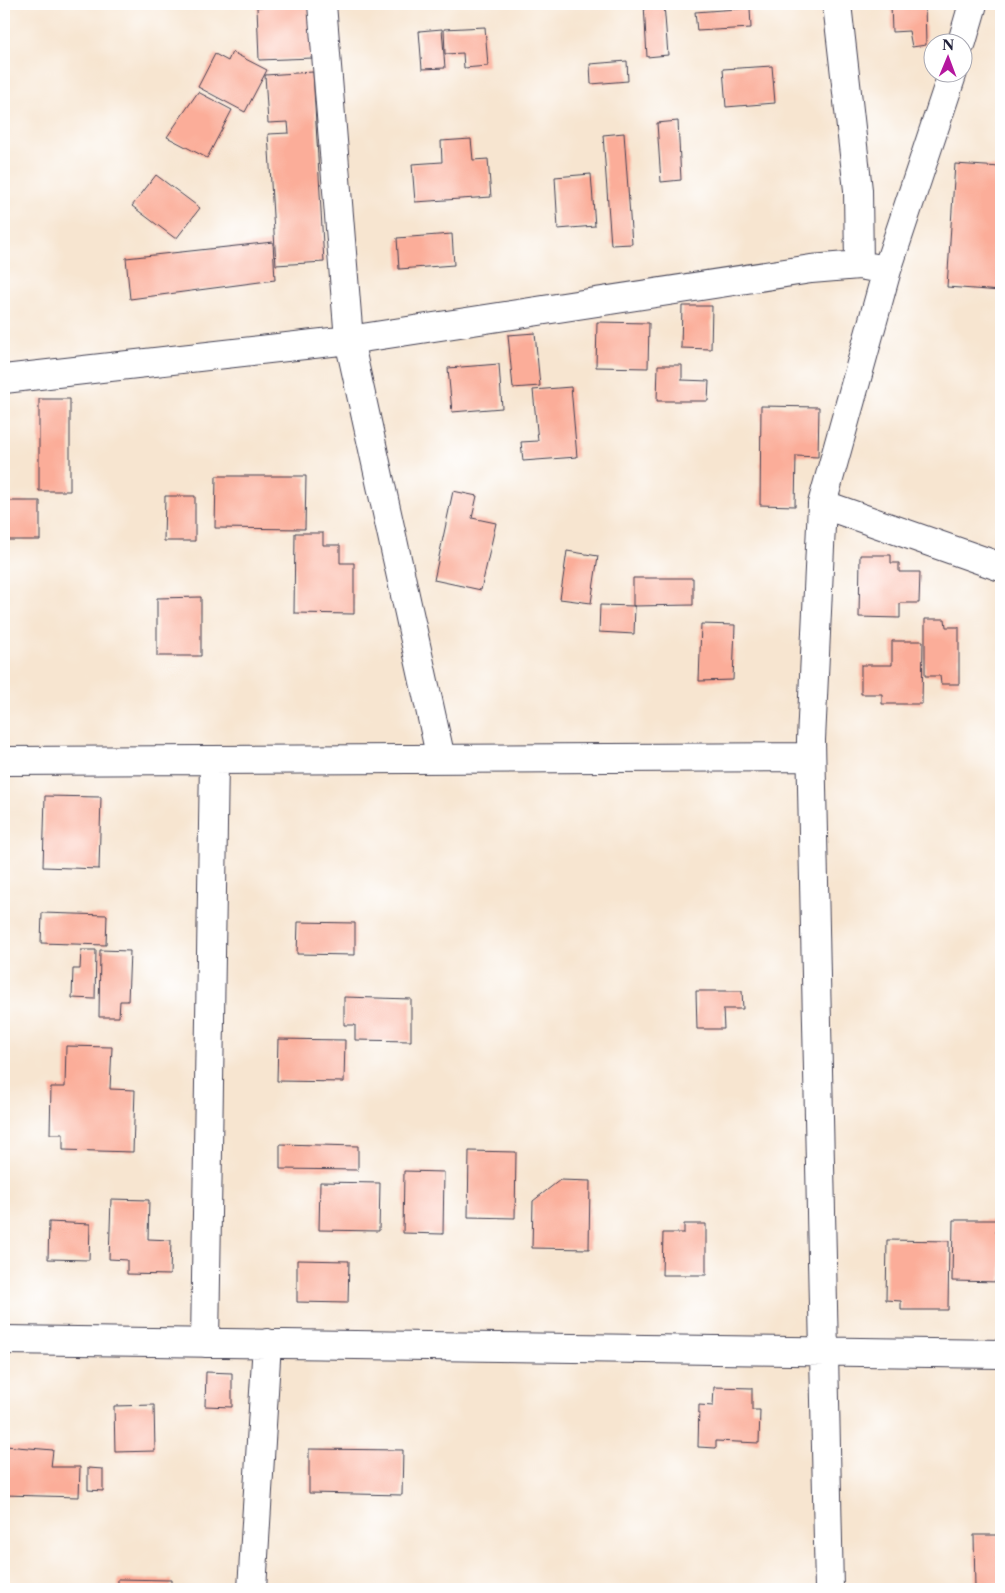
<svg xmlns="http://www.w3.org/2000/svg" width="1005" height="1593" viewBox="0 0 1005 1593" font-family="'Libre Caslon Text',serif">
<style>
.building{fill:#fbad99}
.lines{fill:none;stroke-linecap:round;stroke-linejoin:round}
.minor-casing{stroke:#423f51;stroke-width:30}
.minor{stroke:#fff;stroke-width:28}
</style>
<rect width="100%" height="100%" fill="#fff"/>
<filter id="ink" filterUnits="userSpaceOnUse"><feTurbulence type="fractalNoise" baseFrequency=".02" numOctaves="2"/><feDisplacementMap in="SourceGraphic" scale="10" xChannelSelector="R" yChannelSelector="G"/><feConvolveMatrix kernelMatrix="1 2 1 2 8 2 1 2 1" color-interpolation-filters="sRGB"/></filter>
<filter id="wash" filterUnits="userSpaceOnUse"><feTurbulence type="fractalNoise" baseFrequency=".0096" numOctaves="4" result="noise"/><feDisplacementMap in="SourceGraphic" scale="20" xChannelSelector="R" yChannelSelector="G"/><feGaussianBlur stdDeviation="1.12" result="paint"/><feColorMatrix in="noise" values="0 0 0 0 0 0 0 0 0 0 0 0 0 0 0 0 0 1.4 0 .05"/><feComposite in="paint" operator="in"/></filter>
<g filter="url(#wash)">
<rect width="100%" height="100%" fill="#f7e5d0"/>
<g id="blocks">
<path class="building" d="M 278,4 L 311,4 L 313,58 L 259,60 L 257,7 L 278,6 Z
M 644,4 L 664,4 L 668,55 L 647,57 Z
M 891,4 L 925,4 L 926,45 L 912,47 L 909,31 L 892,32 Z
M 750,8 L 751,28 L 697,31 L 695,12 Z
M 485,27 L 488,66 L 464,68 L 463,53 L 445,54 L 444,29 Z
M 442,29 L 445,68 L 422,69 L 419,31 Z
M 232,52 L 267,70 L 245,112 L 198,87 L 215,54 L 228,61 Z
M 627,61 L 628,81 L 591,84 L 590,64 Z
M 772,66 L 775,103 L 726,107 L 723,69 Z
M 313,72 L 324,262 L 276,265 L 268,134 L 289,133 L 288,122 L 268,123 L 265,75 Z
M 198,92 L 232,110 L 207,158 L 167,137 Z
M 678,121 L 681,180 L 661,182 L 657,123 Z
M 624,133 L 632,244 L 611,245 L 603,135 Z
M 471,139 L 473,160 L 488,159 L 491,197 L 415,202 L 412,164 L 442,162 L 441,141 Z
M 955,164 L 1001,167 L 1001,291 L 947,287 Z
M 591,174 L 595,226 L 558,229 L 555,177 Z
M 156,175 L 200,208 L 176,239 L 132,206 Z
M 452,234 L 454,265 L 399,269 L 397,238 Z
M 273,242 L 275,280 L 130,299 L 126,258 Z
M 682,306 L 712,306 L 711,349 L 681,348 Z
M 597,322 L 649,323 L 648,368 L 596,367 Z
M 535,333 L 540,386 L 513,388 L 508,335 Z
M 499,364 L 502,408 L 452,412 L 448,368 Z
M 658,365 L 682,365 L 682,380 L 709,381 L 708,401 L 657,401 Z
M 571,387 L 577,457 L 523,461 L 521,442 L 538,441 L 533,390 Z
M 39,399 L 70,399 L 70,491 L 39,491 Z
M 761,406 L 819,407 L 818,457 L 796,456 L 795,506 L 760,505 Z
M 216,476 L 306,476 L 305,529 L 215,528 Z
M 453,491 L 477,496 L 472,518 L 496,523 L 481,590 L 434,580 Z
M 165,496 L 195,496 L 195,541 L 164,541 Z
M 4,501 L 40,501 L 40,540 L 4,540 Z
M 295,533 L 323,533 L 323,545 L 340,545 L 340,563 L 354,563 L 354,614 L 294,613 Z
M 567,551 L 598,556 L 591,603 L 560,599 Z
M 860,555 L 891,555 L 891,563 L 899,563 L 899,572 L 920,572 L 919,603 L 900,603 L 900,618 L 859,617 Z
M 633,578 L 693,578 L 693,605 L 633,606 Z
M 201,597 L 201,656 L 157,656 L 157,598 Z
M 600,605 L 635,606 L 634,634 L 599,632 Z
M 925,619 L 945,619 L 946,627 L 959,627 L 959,684 L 941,684 L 940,676 L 925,676 Z
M 701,624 L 735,625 L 733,680 L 699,681 Z
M 892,641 L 923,641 L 922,704 L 882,704 L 882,694 L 861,694 L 861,665 L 892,665 Z
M 45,796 L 101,797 L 99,869 L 43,867 Z
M 42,913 L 107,915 L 106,945 L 41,943 Z
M 298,922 L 355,923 L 355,955 L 297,954 Z
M 81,950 L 96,950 L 95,999 L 72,998 L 73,969 L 80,969 Z
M 100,950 L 130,951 L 128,1001 L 120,1001 L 119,1017 L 99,1017 Z
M 696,991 L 742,991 L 743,1009 L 723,1009 L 724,1029 L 697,1029 Z
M 344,997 L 411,999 L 411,1041 L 355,1040 L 355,1025 L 344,1025 Z
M 278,1039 L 345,1040 L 344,1082 L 277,1081 Z
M 66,1046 L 112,1047 L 110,1089 L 135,1090 L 133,1152 L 63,1150 L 63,1134 L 50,1134 L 51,1087 L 65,1087 Z
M 280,1144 L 358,1146 L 358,1170 L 280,1169 Z
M 469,1151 L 516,1152 L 515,1218 L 468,1217 Z
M 404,1171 L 444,1172 L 443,1234 L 403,1233 Z
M 560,1180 L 590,1181 L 589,1249 L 532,1248 L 533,1201 Z
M 320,1182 L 380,1183 L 379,1231 L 319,1230 Z
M 111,1199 L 149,1200 L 148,1239 L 171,1240 L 170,1275 L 127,1274 L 127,1260 L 109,1259 Z
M 953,1220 L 996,1220 L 996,1233 L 1001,1233 L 1001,1282 L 952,1281 Z
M 49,1222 L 90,1224 L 89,1260 L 48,1259 Z
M 684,1224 L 706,1224 L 706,1275 L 662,1275 L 663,1233 L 684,1233 Z
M 887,1240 L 949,1241 L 948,1310 L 901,1310 L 901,1301 L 886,1300 Z
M 297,1260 L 349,1261 L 348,1303 L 297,1302 Z
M 206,1372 L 232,1373 L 232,1407 L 205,1406 Z
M 714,1387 L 752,1388 L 752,1410 L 760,1410 L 759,1443 L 716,1441 L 716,1448 L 698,1447 L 699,1405 L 713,1406 Z
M 154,1405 L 155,1451 L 115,1452 L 114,1406 Z
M 5,1446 L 53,1450 L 51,1467 L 80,1467 L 79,1497 L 4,1495 Z
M 309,1449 L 403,1450 L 402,1495 L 309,1493 Z
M 88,1468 L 103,1469 L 103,1491 L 88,1490 Z
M 974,1535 L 1001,1535 L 1001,1589 L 975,1589 Z
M 118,1579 L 171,1580 L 171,1589 L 118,1589 Z"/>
</g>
</g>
<g filter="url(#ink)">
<use href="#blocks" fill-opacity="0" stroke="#423f51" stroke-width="1"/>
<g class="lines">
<g class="minor-casing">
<path id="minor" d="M 322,4 L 349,340 L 441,759
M 837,4 L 858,190 L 859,265
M 962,42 L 973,4
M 4,379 L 349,340 L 811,269 L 859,265 L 887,270
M 822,504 L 1001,567
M 4,761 L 811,757
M 4,1340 L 1001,1354
M 205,1343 L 214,760
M 252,1589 L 267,1343
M 829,1589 L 811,740 L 822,504 L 887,270 L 953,72"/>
</g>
<use href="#minor" class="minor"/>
</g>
</g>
<rect width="1005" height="1593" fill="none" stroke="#fff" stroke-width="20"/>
<g transform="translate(948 58) rotate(1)"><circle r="24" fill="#ffffff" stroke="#a7a7b1"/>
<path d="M0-4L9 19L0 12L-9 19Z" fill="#b5179e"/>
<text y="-8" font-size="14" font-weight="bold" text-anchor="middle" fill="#22223b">N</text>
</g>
</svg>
